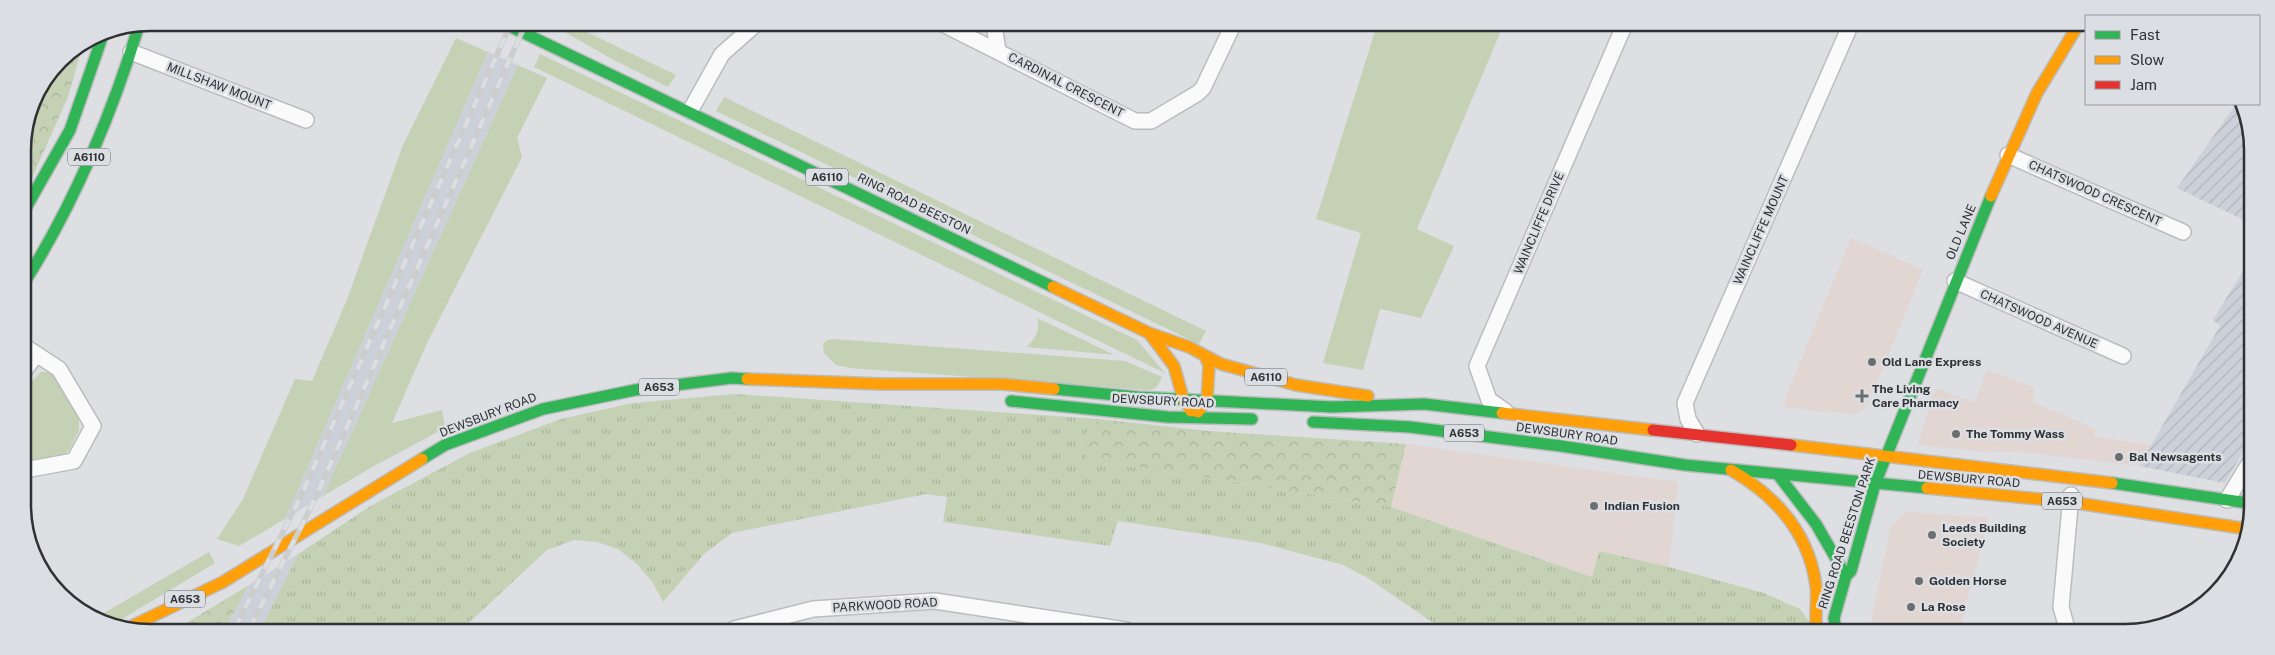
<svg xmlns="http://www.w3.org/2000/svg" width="2275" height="655" viewBox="0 0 2275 655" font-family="'Public Sans',sans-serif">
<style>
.commercial{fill:#e2d6d3}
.industrial{fill:url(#industrial-furrows)}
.built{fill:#ccd1d9}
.green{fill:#c4d1b4}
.forest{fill:url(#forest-crowns)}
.park{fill:url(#park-tufts)}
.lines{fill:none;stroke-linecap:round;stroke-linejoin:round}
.street-casing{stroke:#bbbcbe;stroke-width:18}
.fast-casing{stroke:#bbbcbe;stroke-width:14}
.slow-casing{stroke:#bbbcbe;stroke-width:14}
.jam-casing{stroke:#bbbcbe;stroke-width:14}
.street{stroke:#fafafb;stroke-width:15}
.fast{stroke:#30b455;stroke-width:11}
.slow{stroke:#ff9f0a;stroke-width:11}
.jam{stroke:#e5322d;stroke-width:11}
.rail-casing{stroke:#cdcdce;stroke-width:5.5}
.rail{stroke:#dbdfe4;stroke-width:4;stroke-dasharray:11;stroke-linecap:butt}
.poi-dot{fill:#6c6e70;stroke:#dbdfe4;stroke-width:2}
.labels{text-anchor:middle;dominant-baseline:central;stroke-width:5;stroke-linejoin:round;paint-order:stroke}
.shield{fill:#dbdfe4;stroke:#636568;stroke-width:1}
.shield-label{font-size:11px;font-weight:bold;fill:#2f3133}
.street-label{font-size:12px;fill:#2f3133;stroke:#dbdfe4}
.poi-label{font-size:12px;font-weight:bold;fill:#2f3133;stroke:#dbdfe4;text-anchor:start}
.rim{fill:none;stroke:#2f3133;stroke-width:2.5}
</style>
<defs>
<pattern id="industrial-furrows" width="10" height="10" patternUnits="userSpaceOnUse" patternTransform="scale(1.25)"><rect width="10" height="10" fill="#ccd1d9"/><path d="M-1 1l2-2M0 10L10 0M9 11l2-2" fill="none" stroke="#b0b4bb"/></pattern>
<pattern id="forest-crowns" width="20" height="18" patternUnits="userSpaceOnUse" patternTransform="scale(1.25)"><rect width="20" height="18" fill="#c4d1b4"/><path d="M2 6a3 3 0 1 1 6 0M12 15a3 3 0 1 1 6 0" fill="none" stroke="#a9b49b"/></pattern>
<pattern id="park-tufts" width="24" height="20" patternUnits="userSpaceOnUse" patternTransform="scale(1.25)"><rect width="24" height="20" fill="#c4d1b4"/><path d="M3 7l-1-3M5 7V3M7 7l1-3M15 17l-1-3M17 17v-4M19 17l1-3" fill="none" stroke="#a9b49b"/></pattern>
</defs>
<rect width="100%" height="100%" fill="#dddfe2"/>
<path class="commercial" d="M 1851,238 L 1923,270 L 1867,407 L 1855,415 L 1785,407 L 1785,399 Z
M 1987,369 L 2034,388 L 2033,402 L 2096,429 L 2093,436 L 2151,445 L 2139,466 L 2019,452 L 1989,452 L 1918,445 L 1935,388 L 1975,402 Z
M 1406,444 L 1678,482 L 1669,567 L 1599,551 L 1593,577 L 1391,507 Z
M 1906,512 L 1989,517 L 1959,632 L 1869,632 L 1891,526 Z"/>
<path class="industrial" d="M 2236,104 L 2239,104 L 2250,125 L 2250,223 L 2177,188 Z
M 2249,261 L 2249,442 L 2225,483 L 2139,466 L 2220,326 L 2213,320 Z"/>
<path class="built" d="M 488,52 L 518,65 L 323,496 L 285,519 Z
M 298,554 L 261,629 L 225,628 L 249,585 Z"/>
<path class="green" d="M 561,23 L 568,23 L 676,75 L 668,87 L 612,59 L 554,26 Z
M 1377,25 L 1503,26 L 1417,229 L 1454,246 L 1421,318 L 1380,309 L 1363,370 L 1323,363 L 1361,233 L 1316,219 Z
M 456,38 L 488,52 L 285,519 L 239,546 L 217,539 L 243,499 L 295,379 L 312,381 L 346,302 L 403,145 Z
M 540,54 L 1137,340 L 1165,373 L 534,67 Z
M 518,65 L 547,78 L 517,138 L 522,157 L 427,343 L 392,423 L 442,410 L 445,428 L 374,466 L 323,496 Z
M 724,97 L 1206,331 L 1199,344 L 716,111 Z
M 1037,318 L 1115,355 L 1027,347 C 1036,337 1040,331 1037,318 Z
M 834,339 L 1125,361 L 1162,377 L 1157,387 L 1151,390 L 850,368 L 836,365 L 824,353 L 823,344 L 827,340 Z
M 41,372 L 47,372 L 55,376 L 79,418 L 79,430 L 69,450 L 62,457 L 25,463 L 24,389 Z
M 209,552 L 215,563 L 112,625 L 97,617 Z"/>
<path class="forest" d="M 83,44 L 68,97 L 23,198 L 23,142 L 32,101 L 60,60 Z
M 1099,419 L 1208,431 L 1406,444 L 1391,507 L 1085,459 L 1080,440 Z
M 249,585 L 225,628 L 178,628 Z"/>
<path class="park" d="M 735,394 L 1099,419 L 1080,440 L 1085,459 L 1391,507 L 1592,577 L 1599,551 L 1669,567 L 1764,593 L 1800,609 L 1817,632 L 1441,631 L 1432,622 L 1368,578 L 1343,565 L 1261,543 L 1118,521 L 1110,546 L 943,522 L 947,497 L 926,494 L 732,533 L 704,554 L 663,602 L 653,583 L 637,564 L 618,549 L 597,542 L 574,540 L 547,550 L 462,629 L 261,629 L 298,554 L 372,505 L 470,453 L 561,419 L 633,403 Z"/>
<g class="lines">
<g class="street-casing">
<path id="street" d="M 943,24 L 1135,121 L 1151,121 L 1198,93 L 1203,88 L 1233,25
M 994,24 L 998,51
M 131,52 L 306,120
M 690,111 L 722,54 L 756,24
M 2008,155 L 2183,232
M 1955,281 L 2123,356
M 24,346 L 59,369 L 93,426 L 74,461 L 25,470
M 24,371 L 36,355
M 1505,411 L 1489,400 L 1477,366 L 1624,26
M 1697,434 L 1688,419 L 1685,403 L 1850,26
M 2227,500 L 2249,464
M 734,629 L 813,609 L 935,601 L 1126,630
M 2068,632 L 2061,607 L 2071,495"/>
</g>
<g class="fast-casing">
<path id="fast" d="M 503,23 L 1053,287
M 23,213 L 70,130 L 104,32
M 24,283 C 73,206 113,112 139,25
M 1054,389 L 1138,397 L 1332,407 L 1424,404 L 1502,413
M 1011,401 L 1168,417 L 1252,419
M 1313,422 L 1410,427 L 1561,446 L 1685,465 L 1927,488
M 422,459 L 445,445 L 543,409 L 635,390 L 732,378 L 747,379
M 1779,476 L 1816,524 L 1846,576
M 2112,483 L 2248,503
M 1836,632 L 1834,618 L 1846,576 L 1851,571 L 1875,484 L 1991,196"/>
</g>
<g class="slow-casing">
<path id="slow" d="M 1991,196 L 2037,93 L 2077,27
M 1053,287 L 1149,333 L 1189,347 L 1221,364 L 1296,385 L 1368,396
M 1149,333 L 1174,366 L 1183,398 L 1191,411
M 747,379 L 881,384 L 1002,384 L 1054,389
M 1198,412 L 1207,400 L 1209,365 L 1205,356
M 1502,413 L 1653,430
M 1791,445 L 2112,483
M 1731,470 C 1776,496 1809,533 1816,586 C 1818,601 1814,617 1817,632
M 1927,488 L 2070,502 L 2248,529
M 128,628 L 223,582 L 422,459"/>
</g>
<g class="jam-casing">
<path id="jam" d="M 1653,430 L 1791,445"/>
</g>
<use href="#street" class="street"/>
<use href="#fast" class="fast"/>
<use href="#slow" class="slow"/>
<use href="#jam" class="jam"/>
<g class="rail-casing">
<path id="rail" d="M 235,628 L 301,496 L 511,23
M 250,628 L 314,501 L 526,23"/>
</g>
<use href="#rail" class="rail"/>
</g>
<g class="poi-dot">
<circle cx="1872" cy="362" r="5"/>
<path d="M1859.5 388.5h5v5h5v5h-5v5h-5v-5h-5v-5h5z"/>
<circle cx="1956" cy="434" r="5"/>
<circle cx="2119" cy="457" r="5"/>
<circle cx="1594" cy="506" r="5"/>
<circle cx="1932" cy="535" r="5"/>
<circle cx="1919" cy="581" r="5"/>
<circle cx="1911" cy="607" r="5"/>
</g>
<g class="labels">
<g class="shield">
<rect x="68" y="148.5" width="42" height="17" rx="4"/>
<rect x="806" y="168.5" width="42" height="17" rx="4"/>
<rect x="1245" y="368.5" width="42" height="17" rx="4"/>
<rect x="639" y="378.5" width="40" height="17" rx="4"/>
<rect x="1444" y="424.5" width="40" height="17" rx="4"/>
<rect x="2042" y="492.5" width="40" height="17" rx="4"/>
<rect x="165" y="590.5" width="40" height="17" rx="4"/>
</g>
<g class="shield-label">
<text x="89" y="157">A6110</text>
<text x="827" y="177">A6110</text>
<text x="1266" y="377">A6110</text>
<text x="659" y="387">A653</text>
<text x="1464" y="433">A653</text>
<text x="2062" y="501">A653</text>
<text x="185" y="599">A653</text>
</g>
<g class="street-label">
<text transform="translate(1066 85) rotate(27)">CARDINAL CRESCENT</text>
<text transform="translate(219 86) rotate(21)">MILLSHAW MOUNT</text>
<text transform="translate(2095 193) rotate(24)">CHATSWOOD CRESCENT</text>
<text transform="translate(914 204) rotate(26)">RING ROAD BEESTON</text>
<text transform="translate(1539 223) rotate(-67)">WAINCLIFFE DRIVE</text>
<text transform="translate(1761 230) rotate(-66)">WAINCLIFFE MOUNT</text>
<text transform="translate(1961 232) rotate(-67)">OLD LANE</text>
<text transform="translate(2039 319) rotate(24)">CHATSWOOD AVENUE</text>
<text transform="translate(1163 401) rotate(3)">DEWSBURY ROAD</text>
<text transform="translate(488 415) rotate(-21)">DEWSBURY ROAD</text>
<text transform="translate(1567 434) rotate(8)">DEWSBURY ROAD</text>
<text transform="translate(1969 479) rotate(5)">DEWSBURY ROAD</text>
<text transform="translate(1847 533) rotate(-72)">RING ROAD BEESTON PARK</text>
<text transform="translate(885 605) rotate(-3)">PARKWOOD ROAD</text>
</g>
<g class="poi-label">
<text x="1882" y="362">Old Lane Express</text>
<text x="1872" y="389">The Living<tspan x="1872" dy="14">Care Pharmacy</tspan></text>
<text x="1966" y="434">The Tommy Wass</text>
<text x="2129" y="457">Bal Newsagents</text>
<text x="1604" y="506">Indian Fusion</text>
<text x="1942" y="528">Leeds Building<tspan x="1942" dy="14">Society</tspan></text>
<text x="1929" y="581">Golden Horse</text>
<text x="1921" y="607">La Rose</text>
</g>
</g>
<path d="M0 0H2275V655H0ZM150 31H2125A119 119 0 0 1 2244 150V505A119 119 0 0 1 2125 624H150A119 119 0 0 1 31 505V150A119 119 0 0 1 150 31Z" fill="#dbdfe4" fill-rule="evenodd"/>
<path class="rim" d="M150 31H2125A119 119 0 0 1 2244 150V505A119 119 0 0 1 2125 624H150A119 119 0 0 1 31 505V150A119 119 0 0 1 150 31Z"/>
<rect x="2085" y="15" width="175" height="90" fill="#dbdfe4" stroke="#96999d"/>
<rect x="2095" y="31" width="25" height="8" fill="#30b455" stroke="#96999d"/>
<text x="2130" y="40" font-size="15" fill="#2f3133">Fast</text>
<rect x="2095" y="56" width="25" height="8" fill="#ff9f0a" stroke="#96999d"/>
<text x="2130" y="65" font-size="15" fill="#2f3133">Slow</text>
<rect x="2095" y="81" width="25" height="8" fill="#e5322d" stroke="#96999d"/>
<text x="2130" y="90" font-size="15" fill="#2f3133">Jam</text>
</svg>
